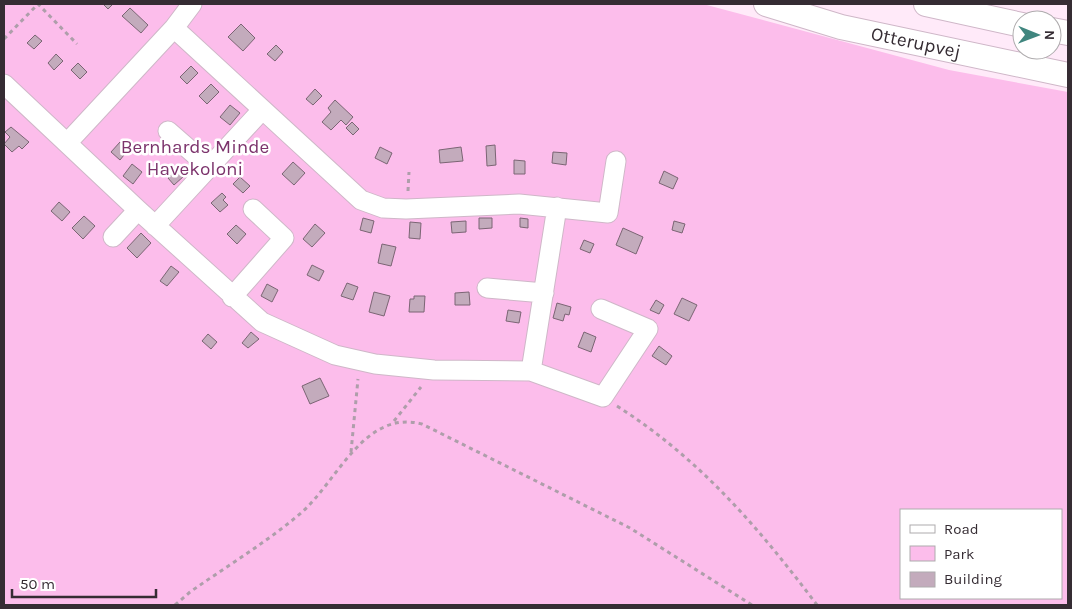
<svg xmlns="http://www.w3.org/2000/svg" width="1072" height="609" viewBox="0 0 1072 609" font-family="Karla,sans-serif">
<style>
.green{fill:#fcbdeb;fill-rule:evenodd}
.building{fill:#c3abbc;stroke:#7b6574}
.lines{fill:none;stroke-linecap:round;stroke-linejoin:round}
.minor-casing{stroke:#cfb7c8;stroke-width:21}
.major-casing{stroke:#cfb7c8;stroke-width:26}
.path{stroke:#ae9eaa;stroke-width:3;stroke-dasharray:4 4;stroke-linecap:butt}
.minor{stroke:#fff;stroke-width:19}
.major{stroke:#fff;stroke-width:24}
.labels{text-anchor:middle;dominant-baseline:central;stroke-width:5;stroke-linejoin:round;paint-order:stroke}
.street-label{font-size:19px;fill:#352c33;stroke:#fff}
.park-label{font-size:19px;fill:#7c336c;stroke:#fff}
</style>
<rect width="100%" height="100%" fill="#ffeaf9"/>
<path class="green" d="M 4,4 L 703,4 L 949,70 L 1068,92 L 1068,605 L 4,605 ZM 901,510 L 1061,510 L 1061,598 L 901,598 Z"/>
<path class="building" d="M 103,4 L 113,4 L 108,9 Z
M 130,8 L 148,25 L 141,33 L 122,16 Z
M 241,24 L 255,38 L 243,51 L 228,37 Z
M 35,35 L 42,41 L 34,49 L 27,43 Z
M 276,45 L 283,52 L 275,61 L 267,54 Z
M 56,54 L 63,61 L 54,70 L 48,63 Z
M 78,63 L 87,72 L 80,79 L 71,70 Z
M 191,66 L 198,73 L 187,84 L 180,77 Z
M 211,84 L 219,92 L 207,104 L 199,96 Z
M 315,89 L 322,96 L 313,105 L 306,99 Z
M 335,100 L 353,117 L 346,125 L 341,120 L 331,130 L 322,122 L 331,112 L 328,108 Z
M 230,105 L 240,113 L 230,125 L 220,117 Z
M 352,122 L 359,129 L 353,135 L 346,128 Z
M 11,127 L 29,142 L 22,149 L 19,146 L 12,152 L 4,144 L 10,137 L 5,132 Z
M 120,142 L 128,150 L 120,160 L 111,152 Z
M 495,145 L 496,165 L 487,166 L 486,146 Z
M 380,147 L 392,153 L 387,164 L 375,158 Z
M 461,147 L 463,161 L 440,163 L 439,150 Z
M 553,152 L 567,153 L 566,165 L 552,163 Z
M 514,160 L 525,161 L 525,174 L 514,174 Z
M 293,162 L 305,173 L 294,185 L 282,174 Z
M 132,164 L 142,172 L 133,184 L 123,176 Z
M 177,169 L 184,176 L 174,185 L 168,178 Z
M 664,171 L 678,178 L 673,189 L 659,183 Z
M 240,177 L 250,186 L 243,193 L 233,184 Z
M 222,193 L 226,197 L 223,200 L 228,205 L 220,212 L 211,203 Z
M 59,202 L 70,212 L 62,221 L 51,211 Z
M 84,216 L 95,226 L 83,239 L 72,228 Z
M 363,218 L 374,221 L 371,233 L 360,230 Z
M 479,218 L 492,218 L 492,228 L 479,229 Z
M 520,218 L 528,219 L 528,228 L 520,227 Z
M 466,221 L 466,232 L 452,233 L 451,222 Z
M 674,221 L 685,224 L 682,233 L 672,230 Z
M 410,222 L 421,223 L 420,239 L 409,238 Z
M 315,224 L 325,233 L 312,247 L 303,239 Z
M 236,225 L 246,234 L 237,244 L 227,234 Z
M 623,228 L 643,237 L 636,254 L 616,245 Z
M 141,233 L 151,243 L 137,258 L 127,248 Z
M 584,240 L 594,244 L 590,253 L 580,249 Z
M 382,244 L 396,247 L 391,266 L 378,263 Z
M 312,265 L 324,271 L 319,281 L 307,275 Z
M 171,266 L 179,272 L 167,286 L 160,281 Z
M 347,283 L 358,287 L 353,300 L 341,296 Z
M 267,284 L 278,290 L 272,302 L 261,296 Z
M 374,292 L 390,296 L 384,316 L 369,312 Z
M 469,292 L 470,305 L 455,305 L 455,293 Z
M 414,296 L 425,296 L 424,312 L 409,312 L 410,299 L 414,299 Z
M 682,298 L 697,305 L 689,321 L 674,314 Z
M 656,300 L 664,305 L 659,314 L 650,310 Z
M 557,303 L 571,307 L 569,315 L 565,314 L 563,321 L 553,318 Z
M 508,310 L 521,312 L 519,323 L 506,321 Z
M 251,332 L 259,339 L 248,348 L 242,343 Z
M 584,332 L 596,337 L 591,352 L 578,347 Z
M 208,334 L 217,342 L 211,349 L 202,341 Z
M 659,346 L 672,356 L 666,365 L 652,356 Z
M 320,378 L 329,396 L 310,404 L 302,386 Z"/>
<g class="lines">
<g class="minor-casing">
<path id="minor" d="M 174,28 L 192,4
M 4,84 L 138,210 L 262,322 L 335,355 L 375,364 L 434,370 L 531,371 L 603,397 L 648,329 L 601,309
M 168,131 L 208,166
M 68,142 L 174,28 L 361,200 L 383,208 L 406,209 L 519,204 L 608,213 L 616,161
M 155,226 L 262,110
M 113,237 L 138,210
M 487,288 L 544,293
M 232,297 L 284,238 L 253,209
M 531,371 L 557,207"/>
</g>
<g class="major-casing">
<g id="major">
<path id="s1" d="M 766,4 L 841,27 L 1068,75"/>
<path d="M 926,4 L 1022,25"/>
<path d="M 1052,30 L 1068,33"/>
</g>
</g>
<path class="path" d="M 4,39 L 38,4 L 77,44
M 408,191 L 409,172
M 617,406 C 700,459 759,528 817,605
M 394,421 L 421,387
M 351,452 L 358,379
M 175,605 L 190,592 C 227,566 267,542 301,513 C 337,482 364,409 422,424 L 630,528 L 752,605"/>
<use href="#minor" class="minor"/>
<use href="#major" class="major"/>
</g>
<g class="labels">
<g class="street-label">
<text stroke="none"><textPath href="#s1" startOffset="155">Otterupvej</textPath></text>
</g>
<g class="park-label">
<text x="195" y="147">Bernhards Minde<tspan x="195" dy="22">Havekoloni</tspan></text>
</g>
</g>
<rect width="1072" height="609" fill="none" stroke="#352c33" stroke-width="10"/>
<rect x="900" y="509" width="162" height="90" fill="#ffffff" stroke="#aeabad"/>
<rect x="910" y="525" width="25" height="8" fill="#ffffff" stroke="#aeabad"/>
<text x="944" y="534" font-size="15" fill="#352c33">Road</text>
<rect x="910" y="546" width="25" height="15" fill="#fcbdeb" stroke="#aeabad"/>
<text x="944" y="559" font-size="15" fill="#352c33">Park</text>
<rect x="910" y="572" width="25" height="15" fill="#c3abbc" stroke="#aeabad"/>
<text x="944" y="584" font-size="15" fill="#352c33">Building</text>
<g transform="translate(1037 35) rotate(91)"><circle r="24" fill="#ffffff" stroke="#aeabad"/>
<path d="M0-4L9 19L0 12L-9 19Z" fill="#40867f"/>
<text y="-8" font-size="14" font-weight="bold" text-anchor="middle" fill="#352c33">N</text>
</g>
<path d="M12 589v8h144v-8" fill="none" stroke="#352c33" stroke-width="2.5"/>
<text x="20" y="589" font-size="15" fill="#352c33" stroke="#ffffff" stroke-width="4" paint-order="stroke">50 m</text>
</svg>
